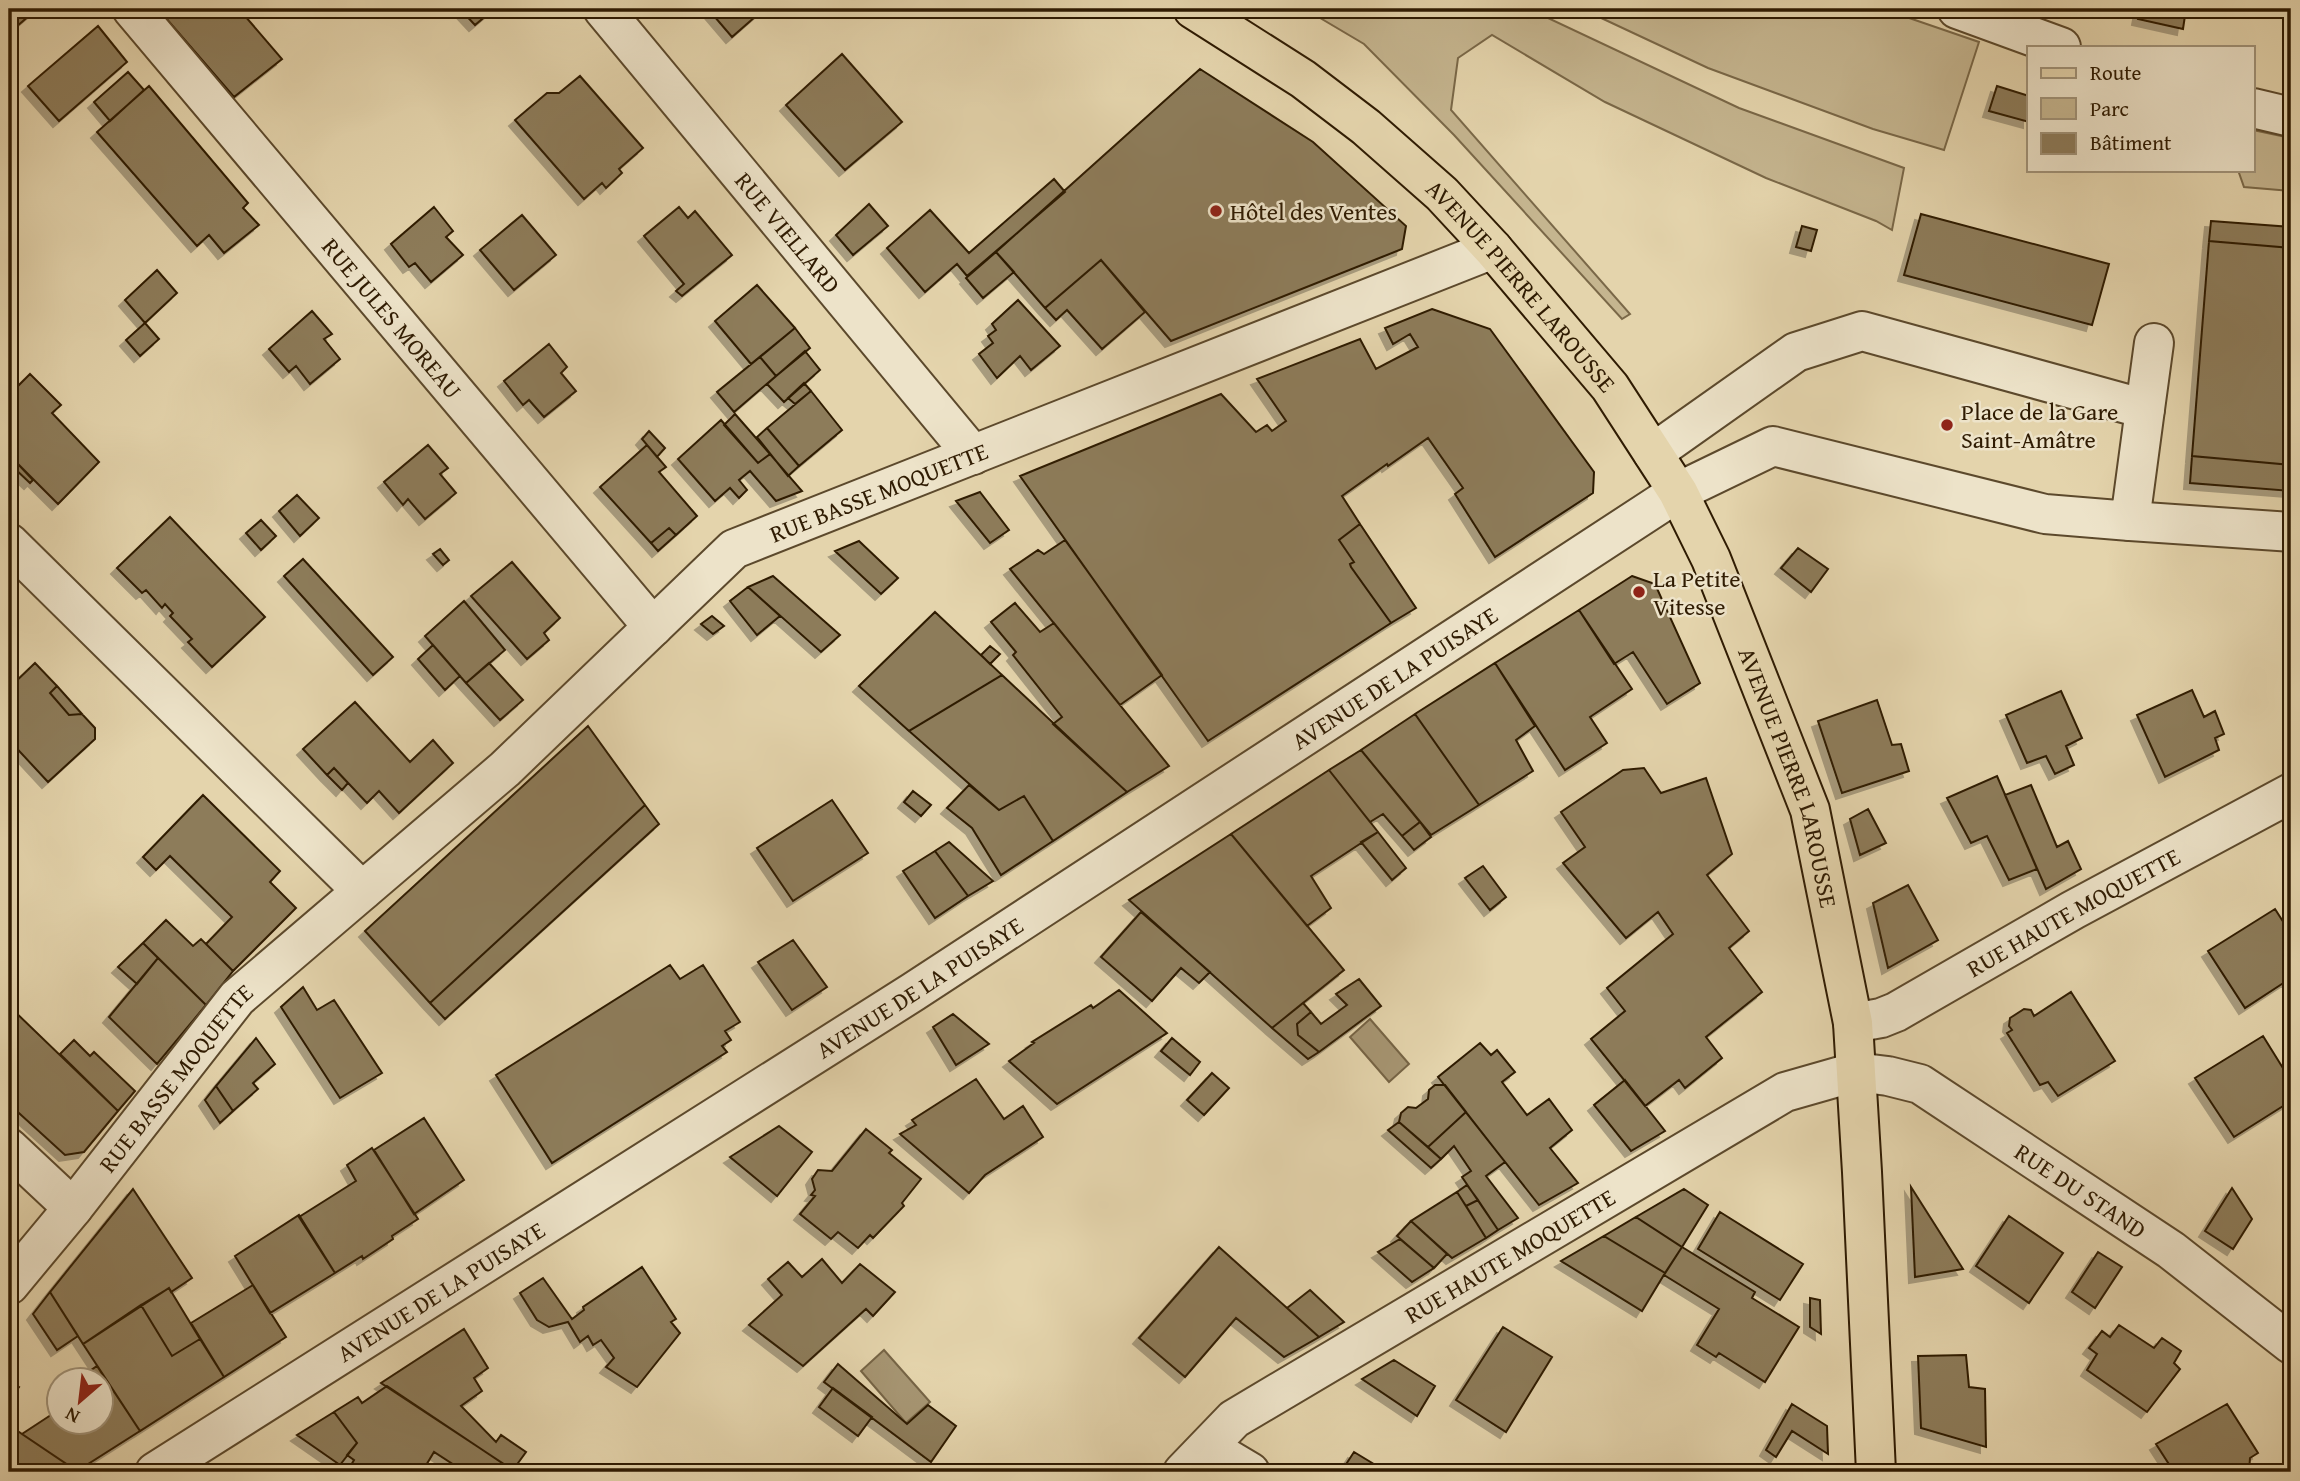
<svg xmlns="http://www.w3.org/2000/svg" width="2300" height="1481" viewBox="0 0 2300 1481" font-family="'Gentium Book Plus',serif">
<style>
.green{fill:#c5b58f;stroke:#7a6848;stroke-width:2}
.water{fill:#a69572;stroke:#766445;stroke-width:2}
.building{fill:#8d7b5a;stroke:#2f1b02;stroke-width:2;filter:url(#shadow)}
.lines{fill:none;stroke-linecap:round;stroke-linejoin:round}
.minor-casing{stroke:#5c492c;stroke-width:42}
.major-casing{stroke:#2f1b02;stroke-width:42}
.minor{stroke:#ede3c9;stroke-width:38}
.major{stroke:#e4d4ac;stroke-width:38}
.poi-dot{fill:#8f2418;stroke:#ede3c9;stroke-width:2.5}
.labels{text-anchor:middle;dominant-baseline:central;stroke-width:5;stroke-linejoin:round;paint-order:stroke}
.poi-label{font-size:24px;fill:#2f1b02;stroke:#ede3c9;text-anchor:start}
.street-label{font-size:24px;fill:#2f1b02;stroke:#ede3c9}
</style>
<defs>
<filter id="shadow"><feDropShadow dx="-6" dy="6" stdDeviation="0" flood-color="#0004"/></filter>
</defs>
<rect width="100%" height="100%" fill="#e4d4ac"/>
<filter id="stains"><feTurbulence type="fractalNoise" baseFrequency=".00286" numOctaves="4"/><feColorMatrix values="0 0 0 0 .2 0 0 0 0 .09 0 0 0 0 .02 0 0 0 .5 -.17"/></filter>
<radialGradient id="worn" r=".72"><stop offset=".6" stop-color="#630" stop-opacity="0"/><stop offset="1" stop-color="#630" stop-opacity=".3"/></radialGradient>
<path class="green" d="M 1305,9 L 1529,9 L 1739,108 L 1904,168 L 1892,230 L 1876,221 L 1766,178 L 1605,102 L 1492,35 L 1458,58 L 1451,110 L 1630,314 L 1622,319 L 1454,135 L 1364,44 Z
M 1582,9 L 1883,9 L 1979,42 L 1944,150 L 1873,129 L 1708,68 Z
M 2253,130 L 2291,138 L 2291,191 L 2244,187 L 2238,170 L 2253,170 Z"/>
<path class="water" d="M 1370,1019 L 1409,1064 L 1389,1082 L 1350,1037 Z
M 884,1350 L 930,1402 L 906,1423 L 861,1371 Z"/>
<path class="building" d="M 9,9 L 37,9 L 9,33 Z
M 158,9 L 239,9 L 282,59 L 234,97 Z
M 460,9 L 494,9 L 475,25 Z
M 708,9 L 764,9 L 732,37 Z
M 2140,9 L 2186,9 L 2183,29 L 2138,19 Z
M 98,26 L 127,62 L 59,121 L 28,86 Z
M 842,54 L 902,122 L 845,170 L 786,105 Z
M 1200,69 L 1313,142 L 1406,226 L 1402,249 L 1171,341 L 1101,260 L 1045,308 L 996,252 Z
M 128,72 L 144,90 L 110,121 L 94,102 Z
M 580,76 L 643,148 L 619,169 L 622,173 L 606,188 L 602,183 L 584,199 L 515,120 L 547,93 L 559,93 Z
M 149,86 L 248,203 L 243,208 L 259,225 L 224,253 L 209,235 L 197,246 L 97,132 Z
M 1997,86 L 2029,96 L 2029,122 L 1989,111 Z
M 1054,179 L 1065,192 L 967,276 L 957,264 L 925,292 L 887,248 L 930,210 L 969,253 Z
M 869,204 L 888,226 L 853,255 L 836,235 Z
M 434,207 L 453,231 L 446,237 L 463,255 L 431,282 L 415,263 L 409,267 L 391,244 Z
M 679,207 L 688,218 L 695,211 L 732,255 L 682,296 L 676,291 L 684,284 L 644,236 Z
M 1921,214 L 2109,264 L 2092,325 L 1904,275 Z
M 522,215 L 556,255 L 514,290 L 480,250 Z
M 2211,221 L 2291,227 L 2291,248 L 2209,241 Z
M 1802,226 L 1817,230 L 1811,251 L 1796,247 Z
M 2209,241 L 2291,248 L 2291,465 L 2192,456 Z
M 996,252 L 1014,272 L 983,298 L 966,278 Z
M 1101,260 L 1145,312 L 1102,349 L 1067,310 L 1056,320 L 1045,308 Z
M 157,270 L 177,293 L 145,323 L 125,300 Z
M 757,285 L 795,328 L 751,364 L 715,321 Z
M 1018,300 L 1060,346 L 1031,370 L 1020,356 L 997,378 L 979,354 L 993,343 L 988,336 L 996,330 L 992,324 Z
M 1432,309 L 1490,329 L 1594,472 L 1593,493 L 1495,557 L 1455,494 L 1463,488 L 1428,438 L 1388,466 L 1387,464 L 1342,496 L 1360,524 L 1339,540 L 1354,562 L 1350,564 L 1351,567 L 1391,623 L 1208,741 L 1020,476 L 1221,394 L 1256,432 L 1267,425 L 1272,431 L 1286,421 L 1257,379 L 1360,339 L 1376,369 L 1418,347 L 1410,334 L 1393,344 L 1385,328 Z
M 312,311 L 332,334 L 324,339 L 340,359 L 310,384 L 296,366 L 289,372 L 269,349 Z
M 145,323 L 159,339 L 140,356 L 126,340 Z
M 795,328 L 810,348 L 776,376 L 760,357 Z
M 549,344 L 567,367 L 561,373 L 576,391 L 544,417 L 529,400 L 523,405 L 504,381 Z
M 805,351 L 820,370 L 784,402 L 767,384 Z
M 760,357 L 776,376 L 734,412 L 717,392 Z
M 30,374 L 61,405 L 52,413 L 99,462 L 58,504 L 17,463 L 13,467 L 9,462 L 9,395 Z
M 804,383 L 811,391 L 795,404 L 788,398 Z
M 811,391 L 842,430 L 799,466 L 767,428 Z
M 735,414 L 770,454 L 758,463 L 724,425 Z
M 721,420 L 758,463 L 770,454 L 802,491 L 776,501 L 750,471 L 739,480 L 747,490 L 739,498 L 730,488 L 715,501 L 678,459 Z
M 767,428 L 799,466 L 788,476 L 757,437 Z
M 649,431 L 665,448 L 657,457 L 642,439 Z
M 428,445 L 448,468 L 440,474 L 456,493 L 425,519 L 408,499 L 403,505 L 384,482 Z
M 647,445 L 666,467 L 659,472 L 697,516 L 676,535 L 669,528 L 651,543 L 600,487 Z
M 2192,456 L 2291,465 L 2291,491 L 2190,483 Z
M 17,463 L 33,480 L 30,483 L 13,467 Z
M 980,492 L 1009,530 L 990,543 L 956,501 Z
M 297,495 L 319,518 L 300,536 L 279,511 Z
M 170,517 L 265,617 L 212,667 L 188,642 L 192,639 L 170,616 L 173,613 L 165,604 L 162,608 L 146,590 L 142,593 L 117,568 Z
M 261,520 L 276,536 L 261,550 L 246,533 Z
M 1360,524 L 1416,608 L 1391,623 L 1351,567 L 1350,564 L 1354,562 L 1339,540 Z
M 669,528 L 676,535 L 658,551 L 651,543 Z
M 1065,540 L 1162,675 L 1120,705 L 1010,569 L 1038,550 L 1044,554 Z
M 859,541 L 898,578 L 881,594 L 835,551 Z
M 1798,548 L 1828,569 L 1811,592 L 1781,568 Z
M 440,549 L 449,560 L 443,565 L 433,554 Z
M 303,559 L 393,657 L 373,675 L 284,576 Z
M 512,562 L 560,618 L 544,633 L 549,640 L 527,659 L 471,596 Z
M 773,576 L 840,635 L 821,652 L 748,587 Z
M 1632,576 L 1655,584 L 1700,683 L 1667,704 L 1633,652 L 1614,664 L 1579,610 Z
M 748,587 L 780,616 L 757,635 L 730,601 Z
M 464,601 L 505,650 L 466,683 L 425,636 Z
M 1015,603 L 1040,632 L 1054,623 L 1169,766 L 1127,792 L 1053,724 L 1062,717 L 1013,655 L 1016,652 L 991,622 Z
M 1579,610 L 1632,689 L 1590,717 L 1607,743 L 1565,770 L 1495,663 Z
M 935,612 L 1002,675 L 909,731 L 859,686 Z
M 712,616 L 724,626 L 713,634 L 701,624 Z
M 433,645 L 460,676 L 445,690 L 418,659 Z
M 990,646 L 1000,654 L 990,664 L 981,655 Z
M 35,663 L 57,686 L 50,693 L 69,715 L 82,714 L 95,728 L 95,739 L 48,782 L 9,740 L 9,688 Z
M 489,663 L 523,700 L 500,720 L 466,683 Z
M 1495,663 L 1535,726 L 1516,740 L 1533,771 L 1479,805 L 1415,714 Z
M 1002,675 L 1127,792 L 1053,841 L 1024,796 L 999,810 L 909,731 Z
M 57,686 L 82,714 L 69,715 L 50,693 Z
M 2192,690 L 2204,717 L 2215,711 L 2224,734 L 2215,738 L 2219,750 L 2165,777 L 2137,715 Z
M 2061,691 L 2082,738 L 2066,746 L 2074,765 L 2055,774 L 2046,756 L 2027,763 L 2006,715 Z
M 1877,700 L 1892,745 L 1901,744 L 1909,771 L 1842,793 L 1818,721 Z
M 355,702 L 410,762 L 433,740 L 453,763 L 399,813 L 379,791 L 367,803 L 334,768 L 327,775 L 303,749 Z
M 1415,714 L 1479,805 L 1431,835 L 1361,750 Z
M 588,726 L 645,805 L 430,1003 L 365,931 Z
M 1361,750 L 1420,822 L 1402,836 L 1383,814 L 1370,822 L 1329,770 Z
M 334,768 L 348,783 L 342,790 L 327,775 Z
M 1644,768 L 1661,793 L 1706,778 L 1732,854 L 1707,875 L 1749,931 L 1729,948 L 1762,992 L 1706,1037 L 1722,1058 L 1685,1088 L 1679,1080 L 1645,1106 L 1591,1039 L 1625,1011 L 1607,988 L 1673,934 L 1658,912 L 1626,938 L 1563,863 L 1585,847 L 1561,812 L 1623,770 Z
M 1329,770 L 1378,832 L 1311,876 L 1331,908 L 1307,926 L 1231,834 Z
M 1997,776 L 2037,869 L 2009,880 L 1987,836 L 1971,843 L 1947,798 Z
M 969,785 L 999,810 L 1024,796 L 1053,841 L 1001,875 L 972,828 L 947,808 Z
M 2031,785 L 2057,847 L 2068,841 L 2081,869 L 2046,889 L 2005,795 Z
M 913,791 L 931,805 L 921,816 L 904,802 Z
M 203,795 L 280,871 L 270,882 L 296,908 L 233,971 L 206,944 L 232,917 L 170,856 L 156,870 L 143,857 Z
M 832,800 L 868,853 L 793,901 L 757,848 Z
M 645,805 L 659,824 L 445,1019 L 430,1003 Z
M 1868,809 L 1886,843 L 1860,855 L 1850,819 Z
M 1420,822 L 1431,837 L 1414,850 L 1402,836 Z
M 1378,832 L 1406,868 L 1392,880 L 1361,842 Z
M 1231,834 L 1344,970 L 1272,1028 L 1129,900 Z
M 949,842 L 993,881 L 968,896 L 935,851 Z
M 935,851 L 968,896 L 935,918 L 903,871 Z
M 1483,866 L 1506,897 L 1490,910 L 1465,878 Z
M 1908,885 L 1938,940 L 1888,968 L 1873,903 Z
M 2275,909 L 2291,934 L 2291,984 L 2288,980 L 2245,1008 L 2208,951 Z
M 1141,912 L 1210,972 L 1199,983 L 1181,968 L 1152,1001 L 1101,957 Z
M 166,920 L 193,946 L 201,939 L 233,971 L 206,1005 L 143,943 Z
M 793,940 L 827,987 L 792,1010 L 758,962 Z
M 143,943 L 158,958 L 137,984 L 118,967 Z
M 158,958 L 206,1005 L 157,1064 L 109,1017 Z
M 670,965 L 680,979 L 703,965 L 740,1022 L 725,1031 L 731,1040 L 722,1046 L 727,1052 L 552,1163 L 496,1075 Z
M 1359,979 L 1381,1006 L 1319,1052 L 1298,1035 L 1297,1024 L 1311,1012 L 1321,1024 L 1347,1005 L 1336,994 Z
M 303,987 L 317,1010 L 334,1000 L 382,1073 L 340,1098 L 281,1007 Z
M 1119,990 L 1167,1033 L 1057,1104 L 1009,1061 L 1034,1043 L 1032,1042 L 1091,1005 L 1093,1008 Z
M 2071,992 L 2115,1061 L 2058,1096 L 2048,1082 L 2040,1085 L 2007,1033 L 2012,1030 L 2009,1026 L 2010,1018 L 2024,1009 L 2031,1010 L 2034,1016 Z
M 1303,1003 L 1311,1012 L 1297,1024 L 1298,1035 L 1319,1052 L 1308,1059 L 1272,1028 Z
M 9,1006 L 118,1111 L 84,1152 L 65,1155 L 9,1104 Z
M 953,1014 L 989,1044 L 956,1065 L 933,1027 Z
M 2263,1036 L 2291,1081 L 2291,1101 L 2234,1137 L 2195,1078 Z
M 256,1038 L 275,1064 L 253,1083 L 258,1089 L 233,1111 L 216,1086 Z
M 1172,1038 L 1200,1062 L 1190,1075 L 1161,1051 Z
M 74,1040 L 90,1056 L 94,1052 L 135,1091 L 118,1111 L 60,1054 Z
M 1480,1043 L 1491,1055 L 1497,1050 L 1515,1072 L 1502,1082 L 1527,1115 L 1549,1099 L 1572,1130 L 1550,1148 L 1578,1183 L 1539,1205 L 1438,1077 Z
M 1212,1073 L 1229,1088 L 1204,1115 L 1187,1100 Z
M 976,1079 L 1004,1119 L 1023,1106 L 1043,1137 L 985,1175 L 969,1193 L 900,1134 L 916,1125 L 912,1120 Z
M 1625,1080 L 1665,1131 L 1631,1151 L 1594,1105 Z
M 1435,1085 L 1445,1085 L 1466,1112 L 1428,1147 L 1399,1122 L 1401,1113 L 1408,1107 L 1416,1108 L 1428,1099 L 1429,1090 Z
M 216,1086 L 233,1111 L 220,1123 L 205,1100 Z
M 1466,1112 L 1505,1162 L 1486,1176 L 1518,1218 L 1498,1230 L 1462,1177 L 1471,1171 L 1454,1146 L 1441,1159 L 1428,1147 Z
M 424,1118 L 464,1180 L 414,1214 L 374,1150 Z
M 1399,1122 L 1441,1159 L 1431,1168 L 1388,1130 Z
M 779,1126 L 812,1152 L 777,1196 L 730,1157 Z
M 866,1129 L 892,1150 L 889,1153 L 921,1179 L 902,1203 L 904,1206 L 873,1238 L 870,1235 L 858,1248 L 838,1232 L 831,1239 L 800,1214 L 815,1196 L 811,1195 L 815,1190 L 812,1179 L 818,1170 L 832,1171 Z
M 372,1148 L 418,1219 L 392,1236 L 393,1239 L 363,1259 L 362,1256 L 335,1273 L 299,1217 L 356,1181 L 347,1165 Z
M 1467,1185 L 1478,1200 L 1466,1206 L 1457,1192 Z
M 1911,1187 L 1963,1269 L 1915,1277 Z
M 2232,1188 L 2252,1219 L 2233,1249 L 2205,1231 Z
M 133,1189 L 192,1278 L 171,1292 L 169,1288 L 83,1344 L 50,1292 Z
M 1684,1189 L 1708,1205 L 1682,1247 L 1636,1217 Z
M 1457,1192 L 1486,1238 L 1452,1258 L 1411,1221 Z
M 1478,1200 L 1498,1230 L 1486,1238 L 1466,1206 Z
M 1720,1212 L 1803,1264 L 1780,1300 L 1698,1249 Z
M 299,1215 L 335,1273 L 270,1313 L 235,1256 Z
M 2009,1216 L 2063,1253 L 2029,1303 L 1976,1266 Z
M 1636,1217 L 1682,1247 L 1665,1273 L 1604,1236 Z
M 1411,1221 L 1447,1254 L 1434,1268 L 1397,1236 Z
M 1604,1236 L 1665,1273 L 1642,1311 L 1561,1261 Z
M 1400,1239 L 1434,1268 L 1412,1282 L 1378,1252 Z
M 1219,1247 L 1287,1308 L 1319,1337 L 1284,1357 L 1236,1318 L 1185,1377 L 1139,1338 Z
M 1682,1247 L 1755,1292 L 1752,1298 L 1799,1327 L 1765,1382 L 1719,1353 L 1716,1357 L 1697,1345 L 1719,1309 L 1664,1275 Z
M 2098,1252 L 2122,1267 L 2095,1308 L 2072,1292 Z
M 822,1259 L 842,1283 L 860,1264 L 895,1292 L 873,1316 L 866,1309 L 803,1366 L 749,1325 L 782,1295 L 768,1279 L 788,1262 L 802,1277 Z
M 642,1267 L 676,1319 L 671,1322 L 680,1333 L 637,1387 L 606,1367 L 614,1358 L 601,1340 L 593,1345 L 588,1336 L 580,1342 L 568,1322 L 549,1327 L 537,1320 L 520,1293 L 543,1278 L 572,1319 L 584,1310 L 583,1307 Z
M 253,1285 L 286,1337 L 224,1377 L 191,1323 Z
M 169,1288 L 200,1339 L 172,1356 L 141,1305 Z
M 1310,1290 L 1344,1322 L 1319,1337 L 1287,1308 Z
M 50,1292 L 78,1336 L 57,1350 L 33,1314 Z
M 1810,1298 L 1820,1300 L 1821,1334 L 1810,1327 Z
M 141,1305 L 172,1356 L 200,1339 L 224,1377 L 140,1431 L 83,1344 Z
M 2119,1325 L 2154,1348 L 2162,1338 L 2181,1351 L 2174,1363 L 2180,1369 L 2147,1412 L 2087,1370 L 2097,1354 L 2089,1348 L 2102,1331 L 2110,1337 Z
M 1503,1327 L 1552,1357 L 1506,1432 L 1456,1400 Z
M 464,1329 L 488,1368 L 474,1378 L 482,1391 L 461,1406 L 496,1442 L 501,1435 L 526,1452 L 513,1470 L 381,1383 Z
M 1966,1355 L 1969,1387 L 1985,1389 L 1986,1447 L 1921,1428 L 1918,1356 Z
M 1394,1360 L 1435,1386 L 1417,1416 L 1362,1379 Z
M 838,1364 L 907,1424 L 928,1405 L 956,1426 L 931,1462 L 824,1382 Z
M 97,1366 L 140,1431 L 77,1471 L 22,1434 L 60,1409 L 60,1422 L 102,1422 L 102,1380 L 87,1380 L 84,1375 Z
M 9,1381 L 19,1387 L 9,1401 Z
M 387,1386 L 505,1465 L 500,1472 L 465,1472 L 434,1452 L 422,1472 L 347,1472 L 354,1460 L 347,1455 L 357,1443 L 334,1412 L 358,1397 L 362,1403 Z
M 833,1388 L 872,1417 L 858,1436 L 819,1407 Z
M 1792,1404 L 1827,1426 L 1828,1454 L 1792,1431 L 1776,1457 L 1766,1450 Z
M 2227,1404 L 2258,1453 L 2250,1458 L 2249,1472 L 2174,1472 L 2156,1444 Z
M 334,1412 L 357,1443 L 340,1465 L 297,1435 Z
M 9,1425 L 22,1434 L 77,1471 L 9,1472 Z
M 1354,1452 L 1387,1472 L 1341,1472 Z"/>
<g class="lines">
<g class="minor-casing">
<g id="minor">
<path id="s1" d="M 132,9 L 653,627"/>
<path id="s2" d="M 603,9 L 973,455"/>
<path d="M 1957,9 L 2061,47"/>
<path d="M 2253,108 L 2291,117"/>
<path d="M 2145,409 L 2154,343"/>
<path d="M 2130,521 L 2291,532"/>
<path d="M 9,543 L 362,891"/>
<path id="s3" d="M 1853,1023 L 1881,1018 L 1896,1012 L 2073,910 L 2291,793"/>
<path d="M 9,1148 L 73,1208"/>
<path id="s4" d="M 9,1285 L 73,1208 L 237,998 L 505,769 L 734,549 L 1493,249"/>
<path d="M 1208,1447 L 1250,1472"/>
<path id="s5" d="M 155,1472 L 913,992 L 1678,492 L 1773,446 L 2045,514 L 2130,521 L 2145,409 L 1862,331 L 1796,352 L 1653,453"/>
<path id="s6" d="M 1183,1472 L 1234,1419 L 1785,1092 L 1855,1072 L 1888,1076 L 1920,1084 L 2171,1250 L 2291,1344"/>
</g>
</g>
<g class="major-casing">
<g id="major">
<path id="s7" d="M 1193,9 L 1303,79 L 1366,127 L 1442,194 L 1493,249 L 1610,387 L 1678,492 L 1711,559 L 1810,810 L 1853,1023 L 1862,1172 L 1876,1472"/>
</g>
</g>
<use href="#minor" class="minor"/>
<use href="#major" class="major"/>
</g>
<g class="poi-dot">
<circle cx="1216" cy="211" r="7"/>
<circle cx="1947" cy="425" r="7"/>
<circle cx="1639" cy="592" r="7"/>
</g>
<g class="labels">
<g class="poi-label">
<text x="1230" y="211">Hôtel des Ventes</text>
<text x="1961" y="411">Place de la Gare<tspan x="1961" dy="28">Saint-Amâtre</tspan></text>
<text x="1653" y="578">La Petite<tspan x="1653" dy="28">Vitesse</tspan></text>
</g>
<g class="street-label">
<text stroke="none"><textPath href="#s2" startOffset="290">RUE VIELLARD</textPath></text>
<text stroke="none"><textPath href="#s7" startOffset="432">AVENUE PIERRE LAROUSSE</textPath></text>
<text stroke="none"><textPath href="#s1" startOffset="404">RUE JULES MOREAU</textPath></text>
<text stroke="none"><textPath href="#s4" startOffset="1192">RUE BASSE MOQUETTE</textPath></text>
<text stroke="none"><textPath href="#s5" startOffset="1472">AVENUE DE LA PUISAYE</textPath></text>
<text stroke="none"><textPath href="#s7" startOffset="999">AVENUE PIERRE LAROUSSE</textPath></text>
<text stroke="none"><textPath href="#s3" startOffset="248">RUE HAUTE MOQUETTE</textPath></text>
<text stroke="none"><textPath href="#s5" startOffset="905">AVENUE DE LA PUISAYE</textPath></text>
<text stroke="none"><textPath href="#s4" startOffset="266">RUE BASSE MOQUETTE</textPath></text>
<text stroke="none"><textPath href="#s6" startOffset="1046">RUE DU STAND</textPath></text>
<text stroke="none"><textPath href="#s6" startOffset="394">RUE HAUTE MOQUETTE</textPath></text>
<text stroke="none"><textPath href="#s5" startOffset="338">AVENUE DE LA PUISAYE</textPath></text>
</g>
</g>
<rect width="2300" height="1481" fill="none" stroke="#e4d4ac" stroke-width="35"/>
<rect x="10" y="10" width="2279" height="1460" fill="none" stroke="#2f1b02" stroke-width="3.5"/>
<rect x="18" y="18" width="2265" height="1446" fill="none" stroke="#2f1b02" stroke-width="2"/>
<rect x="2027" y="46" width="228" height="126" fill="#ede3c9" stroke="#a19379" stroke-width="2"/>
<rect x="2041" y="68" width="35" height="10" fill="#e4d4ac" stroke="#a19379" stroke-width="2"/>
<text x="2090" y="80" font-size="21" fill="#2f1b02">Route</text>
<rect x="2041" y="98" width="35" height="21" fill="#c5b58f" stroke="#a19379" stroke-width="2"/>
<text x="2090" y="116" font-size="21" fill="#2f1b02">Parc</text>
<rect x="2041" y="133" width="35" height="21" fill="#8d7b5a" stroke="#a19379" stroke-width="2"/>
<text x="2090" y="150" font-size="21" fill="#2f1b02">Bâtiment</text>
<g transform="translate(80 1401) rotate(208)"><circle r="33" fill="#ede3c9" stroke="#a19379" stroke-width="2"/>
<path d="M0-5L12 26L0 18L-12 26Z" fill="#8f2418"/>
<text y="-10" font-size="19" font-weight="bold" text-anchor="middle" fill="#2f1b02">N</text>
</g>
<rect width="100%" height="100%" filter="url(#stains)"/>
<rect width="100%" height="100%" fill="url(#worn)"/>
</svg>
